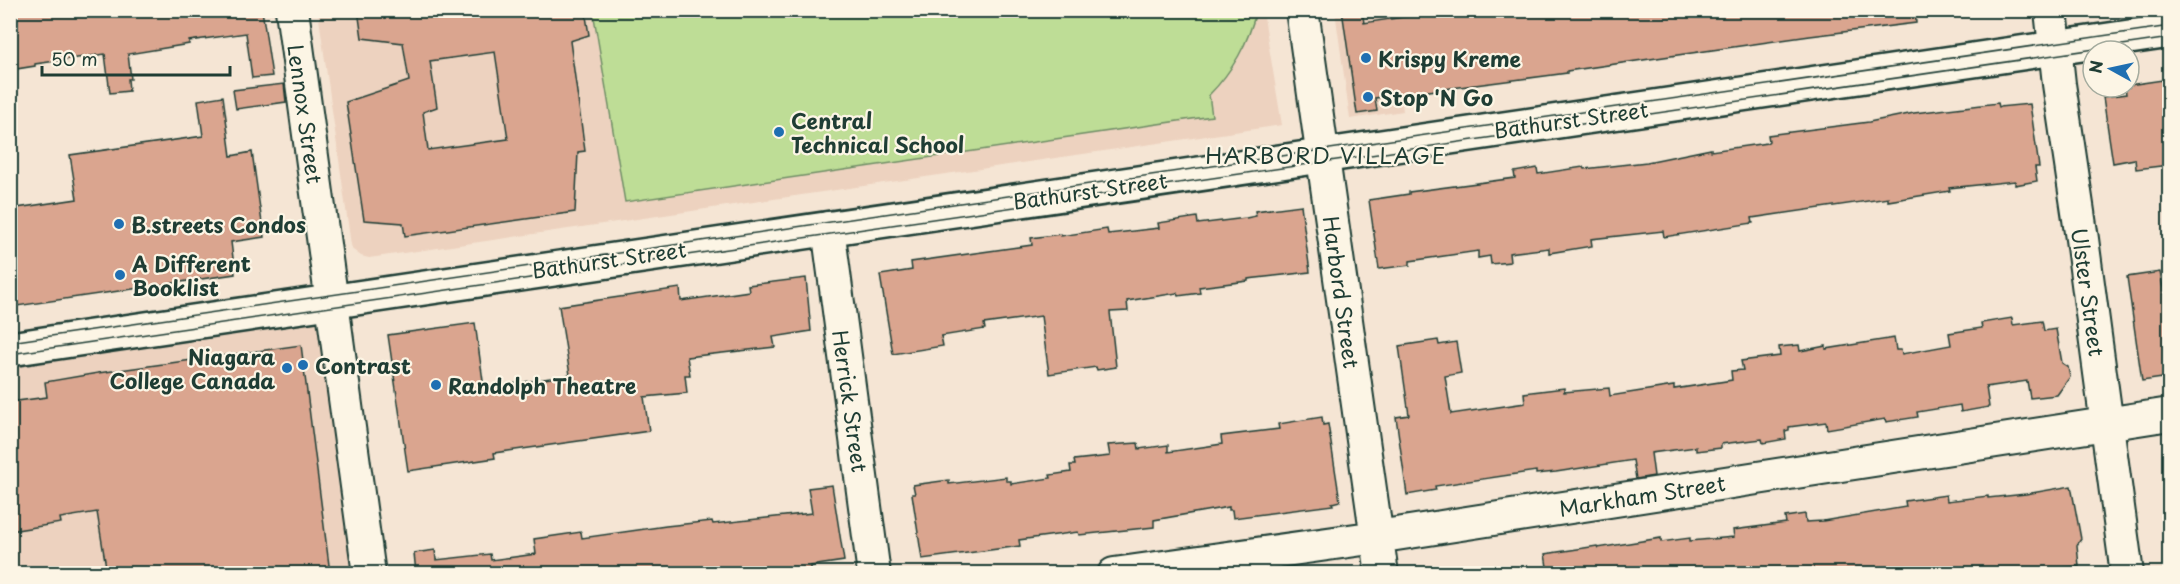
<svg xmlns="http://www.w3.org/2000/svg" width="2180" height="584" viewBox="0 0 2180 584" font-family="'Playpen Sans',sans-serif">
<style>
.built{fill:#edd2bf}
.garden{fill:#bedd96;stroke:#6e8d65;stroke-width:1.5}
.building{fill:#daa58f;stroke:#1f3d34;stroke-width:1.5;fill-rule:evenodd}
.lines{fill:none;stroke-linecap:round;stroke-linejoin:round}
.minor-casing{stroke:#1f3d34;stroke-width:36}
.major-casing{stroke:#1f3d34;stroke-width:38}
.minor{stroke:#fcf5e5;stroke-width:32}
.major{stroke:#fcf5e5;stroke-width:33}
.tram{stroke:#1f3d34;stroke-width:1.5}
.poi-dot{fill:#1f6fb2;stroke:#fcf5e5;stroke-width:2}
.labels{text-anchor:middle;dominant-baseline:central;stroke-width:4.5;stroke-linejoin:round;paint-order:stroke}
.poi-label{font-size:21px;font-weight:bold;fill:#1f3d34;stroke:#fcf5e5;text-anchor:start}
.street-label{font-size:21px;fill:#1f3d34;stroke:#fcf5e5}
.neighbourhood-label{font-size:22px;letter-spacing:1.5px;fill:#1f3d34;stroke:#fcf5e5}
</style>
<rect width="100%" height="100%" fill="#f5e5d4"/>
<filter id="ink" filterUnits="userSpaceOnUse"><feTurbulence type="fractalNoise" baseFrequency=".0167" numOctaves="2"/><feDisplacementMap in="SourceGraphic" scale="12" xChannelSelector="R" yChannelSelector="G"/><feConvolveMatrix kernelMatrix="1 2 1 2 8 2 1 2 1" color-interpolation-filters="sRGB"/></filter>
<g filter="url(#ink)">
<path class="built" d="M 318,11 L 1263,11 L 1282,125 L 369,258 L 361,256 L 353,250 L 351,245 Z
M 1335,11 L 1389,11 L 1403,111 L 1350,119 Z
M 332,302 L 369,573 L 11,573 L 10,349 Z"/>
<path class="garden" d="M 593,11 L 593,10 L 1256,11 C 1249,42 1232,72 1209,95 L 1212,116 L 625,202 Z"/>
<path class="building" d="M 10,10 L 262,10 L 272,76 L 252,78 L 246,33 L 189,41 L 189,44 L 128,54 L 131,79 L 128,79 L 129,91 L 110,93 L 105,54 L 35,64 L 35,66 L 10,70 Z
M 358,10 L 585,10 L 589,35 L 570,41 L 585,151 L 578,152 L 575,212 L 405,236 L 403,223 L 364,220 L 346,102 L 409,81 L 403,43 L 362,38 ZM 495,52 L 508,139 L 428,150 L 423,112 L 437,107 L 430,61 Z
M 1342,10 L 1362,10 L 1364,23 L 1450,10 L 1915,10 L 1916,23 L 1810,36 L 1567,71 L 1567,73 L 1545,76 L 1375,98 L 1377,111 L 1357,114 Z
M 2169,79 L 2169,165 L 2136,169 L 2135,159 L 2113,163 L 2103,97 L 2126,94 L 2125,87 L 2129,87 L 2129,85 Z
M 284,84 L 286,102 L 236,109 L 233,90 Z
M 223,96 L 231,156 L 252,152 L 264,237 L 231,242 L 235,274 L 10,307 L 10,209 L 77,199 L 70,155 L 203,136 L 198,100 Z
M 1998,103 L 1999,107 L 2030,104 L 2039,167 L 2035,167 L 2037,181 L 2015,185 L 2015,181 L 1949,188 L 1950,191 L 1888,201 L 1888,198 L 1752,218 L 1753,223 L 1664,237 L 1663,231 L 1591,239 L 1592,246 L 1549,253 L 1549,248 L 1509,253 L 1510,262 L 1491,264 L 1490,256 L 1478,258 L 1478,251 L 1410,261 L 1410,265 L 1379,269 L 1369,200 L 1409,194 L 1409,192 L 1515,178 L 1514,172 L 1537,168 L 1538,174 L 1583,167 L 1584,169 L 1647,162 L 1711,149 L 1711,151 L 1767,143 L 1769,141 L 1768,135 L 1869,122 L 1914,113 Z
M 1301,205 L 1310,272 L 1248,279 L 1248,281 L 1199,287 L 1200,293 L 1178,296 L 1177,293 L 1127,301 L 1128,311 L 1110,312 L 1116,367 L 1097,370 L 1096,367 L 1049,374 L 1041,316 L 984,324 L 985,329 L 941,336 L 943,346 L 893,354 L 880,275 L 912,270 L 911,262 L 1032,245 L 1031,238 L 1061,234 L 1061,236 L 1107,229 L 1108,234 L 1159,228 L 1158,223 L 1197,217 L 1198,224 L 1246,218 L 1256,216 L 1255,211 Z
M 2160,272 L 2164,294 L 2169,293 L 2169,377 L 2142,381 L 2127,277 Z
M 806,278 L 811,331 L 773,337 L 775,347 L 687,357 L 690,375 L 685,375 L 687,393 L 644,397 L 649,431 L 494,453 L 495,458 L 408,471 L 388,335 L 475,323 L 484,388 L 570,375 L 559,306 L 680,288 L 681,301 L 749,291 L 748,285 Z
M 2012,318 L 2013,325 L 2042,321 L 2044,331 L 2056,329 L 2062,363 L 2068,367 L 2070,377 L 2057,395 L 2030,398 L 2027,381 L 1986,387 L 1989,407 L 1961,412 L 1960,405 L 1917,412 L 1918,417 L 1886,422 L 1885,419 L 1827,429 L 1826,422 L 1789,427 L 1789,430 L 1785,431 L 1786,439 L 1763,443 L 1762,439 L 1721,444 L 1721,448 L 1696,451 L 1696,447 L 1651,453 L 1654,476 L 1636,479 L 1633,460 L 1556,472 L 1536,474 L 1536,471 L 1435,486 L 1436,490 L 1407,495 L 1396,417 L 1409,415 L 1399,346 L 1438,340 L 1439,345 L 1456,342 L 1461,373 L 1445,376 L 1451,414 L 1525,403 L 1524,393 L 1564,388 L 1564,392 L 1609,388 L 1610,396 L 1674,386 L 1674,389 L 1732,380 L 1731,371 L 1743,370 L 1741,361 L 1780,356 L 1779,347 L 1799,345 L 1800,351 L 1826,346 L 1826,349 L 1894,338 L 1896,350 L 1901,350 L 1902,354 L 1951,345 L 1949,333 L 1982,328 L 1981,323 Z
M 301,345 L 330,573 L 107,573 L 97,512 L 60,518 L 61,523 L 10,531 L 10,402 L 47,397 L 45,382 L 98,373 Z
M 1322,417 L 1323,425 L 1328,424 L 1340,501 L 1332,503 L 1333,505 L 1233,518 L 1232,510 L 1229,510 L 1229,507 L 1154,520 L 1154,527 L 1079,535 L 1078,532 L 1019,540 L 1020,546 L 922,559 L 912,494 L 915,494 L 913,485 L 949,480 L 949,484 L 1006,477 L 1006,481 L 1011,481 L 1011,484 L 1051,478 L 1050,475 L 1071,472 L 1070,465 L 1075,465 L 1074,460 L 1110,456 L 1108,445 L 1138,443 L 1139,449 L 1168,445 L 1168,452 L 1222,444 L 1221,436 L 1279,429 L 1278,424 Z
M 832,485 L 844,561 L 811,566 L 811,569 L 801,570 L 802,573 L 416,573 L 414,553 L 435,550 L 436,560 L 490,554 L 491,560 L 536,554 L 534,539 L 581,532 L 582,538 L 666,526 L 712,521 L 713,524 L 812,513 L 808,488 Z
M 2071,486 L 2081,539 L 2077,545 L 2079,566 L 2014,573 L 1548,573 L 1545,554 L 1597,546 L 1598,548 L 1661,538 L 1661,542 L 1690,538 L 1690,541 L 1734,537 L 1733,530 L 1786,523 L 1785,517 L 1805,514 L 1806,522 L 1823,521 L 1906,507 L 1905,501 L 1946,495 L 1947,501 L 1988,496 L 1988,498 L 2026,494 Z"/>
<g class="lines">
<g class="minor-casing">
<path id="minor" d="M 292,10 L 369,574
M 1302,10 L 1382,574
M 2051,10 L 2059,84 L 2082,239 L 2127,574
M 828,228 L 874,574
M 1114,574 L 1377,537 L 2170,414"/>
</g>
<g class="major-casing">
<path id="major" d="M 10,349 C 730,242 1450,136 2170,31"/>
</g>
<use href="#minor" class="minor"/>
<use href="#major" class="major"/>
<path class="tram" d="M 10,342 L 2170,26
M 10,354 L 2170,38"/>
</g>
</g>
<g class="poi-dot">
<circle cx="1366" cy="58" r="6"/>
<circle cx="1368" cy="97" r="6"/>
<circle cx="779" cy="132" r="6"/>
<circle cx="119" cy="224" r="6"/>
<circle cx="120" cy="275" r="6"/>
<circle cx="303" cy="365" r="6"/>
<circle cx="287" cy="368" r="6"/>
<circle cx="436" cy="385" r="6"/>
</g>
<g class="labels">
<g class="poi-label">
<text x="1378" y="58">Krispy Kreme</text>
<text x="1380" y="97">Stop 'N Go</text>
<text x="791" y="120">Central<tspan x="791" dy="24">Technical School</tspan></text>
<text x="131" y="224">B.streets Condos</text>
<text x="132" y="263">A Different<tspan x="132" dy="24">Booklist</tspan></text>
<text x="275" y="356" text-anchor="end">Niagara<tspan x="275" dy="24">College Canada</tspan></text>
<text x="315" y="365">Contrast</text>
<text x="448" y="385">Randolph Theatre</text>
</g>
<g class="street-label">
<text transform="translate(306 114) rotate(82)">Lennox Street</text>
<text transform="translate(1571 119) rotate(-8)">Bathurst Street</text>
<text transform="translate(1090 190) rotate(-8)">Bathurst Street</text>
<text transform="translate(609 259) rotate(-8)">Bathurst Street</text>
<text transform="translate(1342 292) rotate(82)">Harbord Street</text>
<text transform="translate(2089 292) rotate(82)">Ulster Street</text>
<text transform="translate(851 401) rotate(82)">Herrick Street</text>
<text transform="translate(1642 495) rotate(-9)">Markham Street</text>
</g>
<g class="neighbourhood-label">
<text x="1326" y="154">HARBORD VILLAGE</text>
</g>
</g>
<rect width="2180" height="584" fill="none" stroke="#fcf5e5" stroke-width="36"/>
<rect x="18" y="18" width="2144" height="548" fill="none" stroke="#1f3d34" stroke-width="2" filter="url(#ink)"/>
<g transform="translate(2111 69) rotate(278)"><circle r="28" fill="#fcf5e5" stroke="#a4ab9e" stroke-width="1.5"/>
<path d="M0-4.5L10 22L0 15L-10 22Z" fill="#1f6fb2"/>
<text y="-9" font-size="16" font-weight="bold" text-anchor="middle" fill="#1f3d34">N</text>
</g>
<path d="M42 66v9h188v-9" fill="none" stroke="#1f3d34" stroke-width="3"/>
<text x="51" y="66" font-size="18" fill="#1f3d34" stroke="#fcf5e5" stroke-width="4.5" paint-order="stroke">50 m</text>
</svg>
